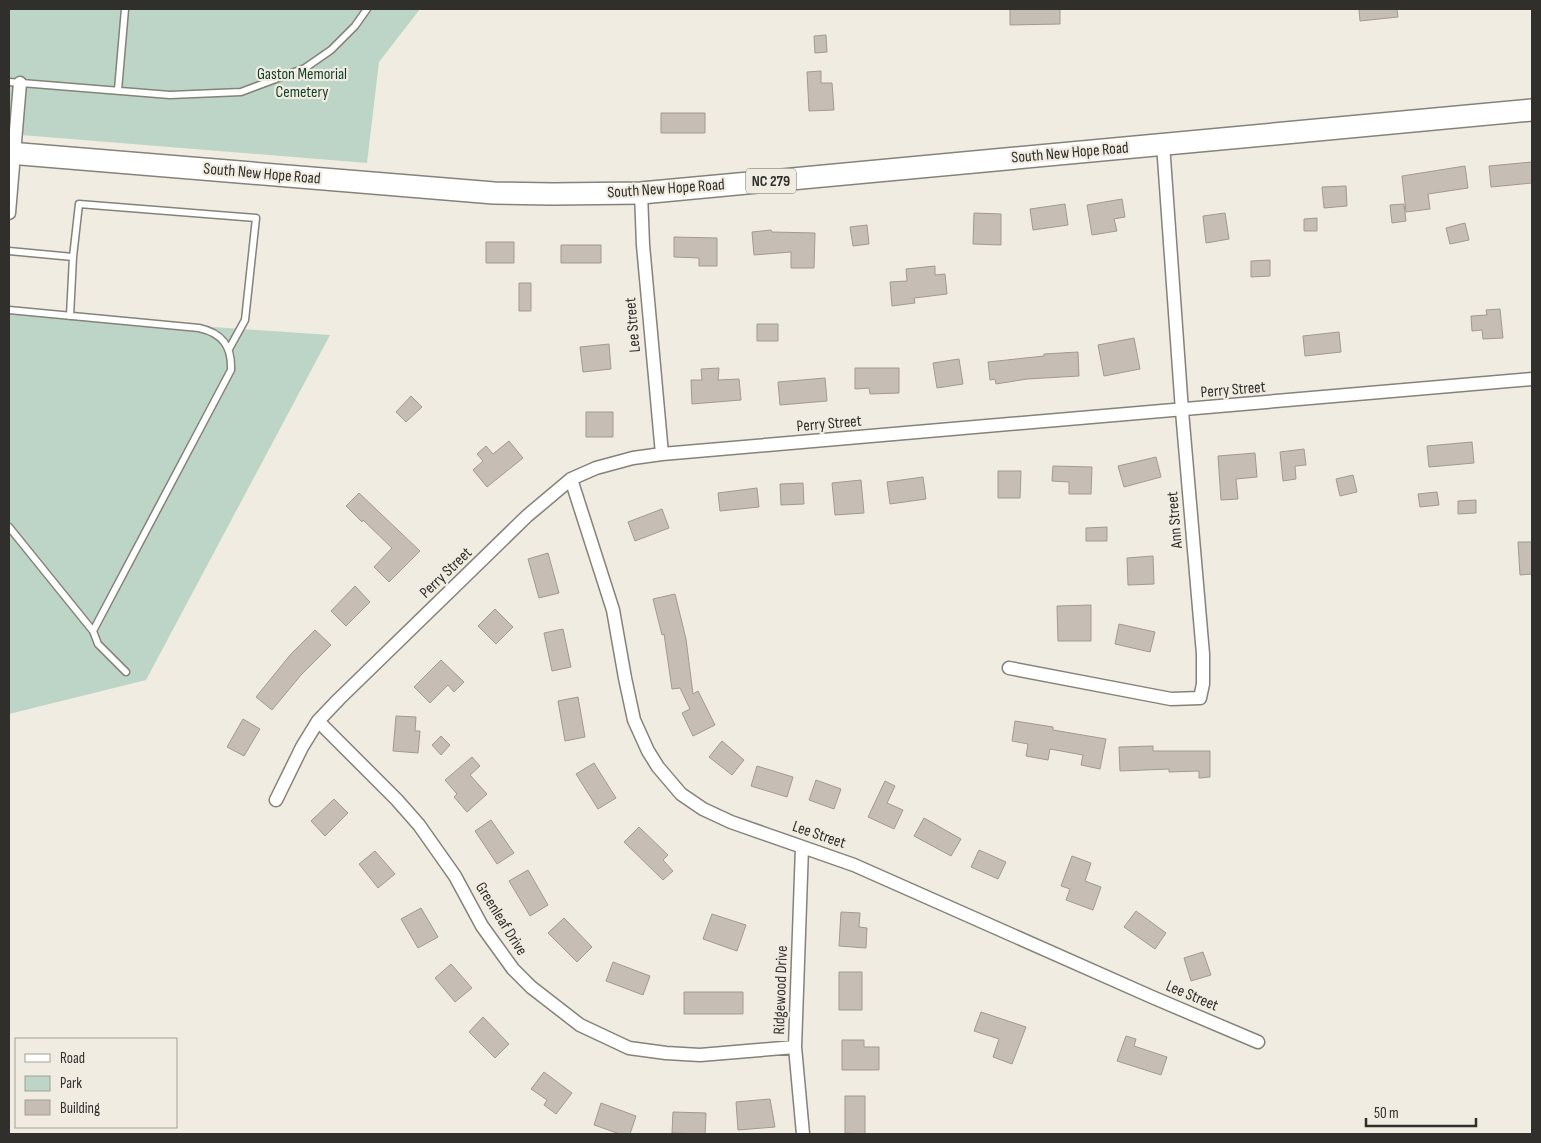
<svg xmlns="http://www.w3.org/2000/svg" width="1541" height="1143" viewBox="0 0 1541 1143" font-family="'Sofia Sans Condensed',sans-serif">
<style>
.green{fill:#bcd5c6}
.building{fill:#c6beb5;stroke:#a19a91}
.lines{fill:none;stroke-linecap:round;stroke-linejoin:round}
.lane-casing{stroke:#858278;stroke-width:9}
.street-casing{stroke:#858278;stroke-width:15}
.primary-casing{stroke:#858278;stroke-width:24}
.lane{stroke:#fff;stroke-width:6}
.street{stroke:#fff;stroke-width:12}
.primary{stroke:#fff;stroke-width:21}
.labels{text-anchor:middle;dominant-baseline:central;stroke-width:4.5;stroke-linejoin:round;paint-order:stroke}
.shield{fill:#f0ece1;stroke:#6a6862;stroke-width:1}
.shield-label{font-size:15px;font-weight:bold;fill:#312f2b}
.park-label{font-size:16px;fill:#103e28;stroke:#f0ece1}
.street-label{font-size:16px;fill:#312f2b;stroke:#f0ece1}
</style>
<rect width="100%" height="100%" fill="#f0ece1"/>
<path class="green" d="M 9,9 L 420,9 L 379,62 L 367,163 L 9,134 Z
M 9,313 L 330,335 L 146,680 L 9,714 Z"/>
<path class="building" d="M 1010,9 L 1060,9 L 1060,24 L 1010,25 Z
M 1359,9 L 1397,9 L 1398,17 L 1360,21 Z
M 826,35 L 827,52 L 815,53 L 814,36 Z
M 821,71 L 821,83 L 832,83 L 834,110 L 809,111 L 807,72 Z
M 661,113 L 705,113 L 705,133 L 661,133 Z
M 1532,162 L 1532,183 L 1491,187 L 1489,166 Z
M 1465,166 L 1468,188 L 1428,194 L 1430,209 L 1406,212 L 1402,176 Z
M 1346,186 L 1347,206 L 1324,208 L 1322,187 Z
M 1122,199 L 1125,217 L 1114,219 L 1117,231 L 1092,235 L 1087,205 Z
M 1065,204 L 1068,225 L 1033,230 L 1030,209 Z
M 1404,204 L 1406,221 L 1392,223 L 1390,205 Z
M 974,213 L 1001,214 L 1001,245 L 973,244 Z
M 1225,213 L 1229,239 L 1206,243 L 1203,216 Z
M 1317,218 L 1317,231 L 1304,231 L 1304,219 Z
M 1465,223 L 1469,240 L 1450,244 L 1446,228 Z
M 867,225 L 869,244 L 853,246 L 850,227 Z
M 771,230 L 772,232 L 815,233 L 814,268 L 791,268 L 791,252 L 754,255 L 752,232 Z
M 674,237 L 717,238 L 717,266 L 699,266 L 699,258 L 674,257 Z
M 486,242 L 514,242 L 514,263 L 486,263 Z
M 561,245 L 601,245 L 601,263 L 561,263 Z
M 1270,260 L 1270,276 L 1251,277 L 1251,261 Z
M 935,266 L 935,275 L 945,274 L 947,294 L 914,298 L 915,303 L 892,306 L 890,282 L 907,281 L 906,269 Z
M 519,283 L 531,283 L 531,311 L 519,311 Z
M 1500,309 L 1503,338 L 1483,339 L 1482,330 L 1472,331 L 1471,316 L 1487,315 L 1486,310 Z
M 757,324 L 778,324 L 778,341 L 757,341 Z
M 1339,332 L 1341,352 L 1305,356 L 1303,336 Z
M 1134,338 L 1140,369 L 1104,376 L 1098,345 Z
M 609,344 L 611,369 L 583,372 L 580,347 Z
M 1078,352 L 1079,376 L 1027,379 L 996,384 L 995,379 L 990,380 L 988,362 L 1044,356 L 1044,354 Z
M 959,359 L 963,384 L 937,388 L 933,363 Z
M 719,368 L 718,380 L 739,379 L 741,400 L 692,404 L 691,380 L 702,380 L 701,369 Z
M 855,368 L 899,368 L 899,393 L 870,394 L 869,388 L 855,389 Z
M 825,378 L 827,401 L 780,405 L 778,382 Z
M 411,396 L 422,407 L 406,422 L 396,412 Z
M 586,412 L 613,412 L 613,437 L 586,437 Z
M 509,441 L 523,458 L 487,487 L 473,470 L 483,461 L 477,454 L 486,446 L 493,454 Z
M 1472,442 L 1474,463 L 1429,467 L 1427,446 Z
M 1304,449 L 1306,465 L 1295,466 L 1296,479 L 1283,481 L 1280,452 Z
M 1255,453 L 1257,477 L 1236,479 L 1238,499 L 1221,500 L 1218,456 Z
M 1156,457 L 1161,477 L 1124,487 L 1118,466 Z
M 1053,466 L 1092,467 L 1091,494 L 1069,494 L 1069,482 L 1052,481 Z
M 998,471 L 1021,471 L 1020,498 L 998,498 Z
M 1353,475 L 1357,492 L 1340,496 L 1336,479 Z
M 923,477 L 926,499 L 890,504 L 887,482 Z
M 861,480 L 864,513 L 835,515 L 832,483 Z
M 803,483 L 804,504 L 781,505 L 780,484 Z
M 757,488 L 759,507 L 720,511 L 718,493 Z
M 1437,492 L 1439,505 L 1420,507 L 1418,494 Z
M 359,493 L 420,551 L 389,582 L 374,567 L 392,548 L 363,520 L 362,522 L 346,506 Z
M 1476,500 L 1476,513 L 1458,514 L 1458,501 Z
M 662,509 L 669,528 L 635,541 L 628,522 Z
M 1107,527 L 1107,541 L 1086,541 L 1086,528 Z
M 1518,542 L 1532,542 L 1532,574 L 1520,575 Z
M 548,553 L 559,593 L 539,598 L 528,559 Z
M 1153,556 L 1154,584 L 1128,585 L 1127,558 Z
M 355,586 L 370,602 L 346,626 L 331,611 Z
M 675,594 L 686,639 L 693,694 L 698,691 L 715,725 L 693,736 L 682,713 L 690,709 L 680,688 L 672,689 L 664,634 L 662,635 L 653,599 Z
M 1091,605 L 1091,641 L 1058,641 L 1057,606 Z
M 495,609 L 513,627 L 496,644 L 478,626 Z
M 1119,624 L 1155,632 L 1150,652 L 1115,644 Z
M 563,629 L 571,667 L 552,671 L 544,633 Z
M 315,630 L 331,645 L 301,675 L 272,710 L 256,697 L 291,654 Z
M 441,660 L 464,682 L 454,692 L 448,685 L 430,703 L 414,687 Z
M 578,697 L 585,737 L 565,741 L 558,701 Z
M 396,716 L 416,717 L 415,731 L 420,731 L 418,753 L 393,751 Z
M 243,719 L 260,729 L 244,756 L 227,747 Z
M 1015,721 L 1053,727 L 1053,730 L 1106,739 L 1100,769 L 1081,765 L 1083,755 L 1050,749 L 1048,760 L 1026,756 L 1028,744 L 1012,741 Z
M 441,736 L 450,745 L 441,755 L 432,745 Z
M 722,741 L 744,760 L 732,775 L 709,757 Z
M 1153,746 L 1153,751 L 1210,751 L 1210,777 L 1199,778 L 1199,771 L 1169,772 L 1169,769 L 1120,771 L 1119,747 Z
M 472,757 L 480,766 L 470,775 L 487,794 L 467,812 L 454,797 L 457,794 L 445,780 Z
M 594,763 L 616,798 L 598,809 L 576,774 Z
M 757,766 L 793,777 L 787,797 L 751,786 Z
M 816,780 L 841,789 L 834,809 L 809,800 Z
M 885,781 L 895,786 L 887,803 L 903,810 L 894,829 L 868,817 Z
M 334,799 L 348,813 L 325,836 L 311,821 Z
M 924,818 L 961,839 L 951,856 L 914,836 Z
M 491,820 L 514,853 L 497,864 L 475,831 Z
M 639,827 L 668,855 L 663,860 L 673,871 L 663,880 L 624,842 Z
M 979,850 L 1006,862 L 998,879 L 971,867 Z
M 375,851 L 395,874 L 378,888 L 359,864 Z
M 1072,856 L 1091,863 L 1085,881 L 1101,887 L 1093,910 L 1066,900 L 1070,889 L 1061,886 Z
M 528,870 L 548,905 L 530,916 L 509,881 Z
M 421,908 L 438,937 L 418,948 L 401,919 Z
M 1136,911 L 1166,933 L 1155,949 L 1124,927 Z
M 841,912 L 860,913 L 859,927 L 867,928 L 866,948 L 839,946 Z
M 712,914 L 746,925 L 737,951 L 703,939 Z
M 564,918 L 592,947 L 577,962 L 548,933 Z
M 1203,952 L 1211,975 L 1191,981 L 1184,958 Z
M 613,962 L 650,976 L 643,995 L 606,981 Z
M 451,964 L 472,988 L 455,1002 L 435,978 Z
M 839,972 L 862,972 L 862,1010 L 839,1010 Z
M 684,992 L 743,992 L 743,1014 L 684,1014 Z
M 981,1012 L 1026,1027 L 1012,1064 L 993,1057 L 999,1039 L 974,1031 Z
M 483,1017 L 509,1044 L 495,1058 L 469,1032 Z
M 1126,1036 L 1136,1039 L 1134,1046 L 1167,1057 L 1161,1075 L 1117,1061 Z
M 842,1040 L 864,1040 L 864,1047 L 879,1047 L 879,1070 L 842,1070 Z
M 544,1072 L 572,1093 L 556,1114 L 544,1105 L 547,1100 L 531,1089 Z
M 845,1096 L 865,1096 L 865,1134 L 845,1133 Z
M 770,1099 L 775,1127 L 738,1130 L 736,1102 Z
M 601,1103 L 636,1116 L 630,1134 L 620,1134 L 594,1125 Z
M 673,1112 L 706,1113 L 705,1134 L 672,1133 Z"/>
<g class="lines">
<g class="lane-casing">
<path id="lane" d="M 9,82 L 170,95 L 241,92 L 305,68 L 331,50 L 355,26 L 367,9
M 118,90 L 125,9
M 9,251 L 73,257 L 70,316
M 73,257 L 79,204 L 256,218 L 245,320 L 229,349
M 9,310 L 199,328 C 222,333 232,346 231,370 L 93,631
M 9,527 L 93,631 L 98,644 L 126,672"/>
</g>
<g class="street-casing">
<path id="street" d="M 641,193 L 643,245 L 662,454
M 9,213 L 20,83
M 571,479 L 613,610 L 625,678 L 634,720 L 648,751 L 658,767 L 681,794 L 703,809 L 731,822 L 854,865 L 1152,997 L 1258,1042
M 1009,668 L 1171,699 L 1200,698 L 1203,684 L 1203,654 L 1182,411 L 1163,144
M 318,721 L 397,800 L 419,825 L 455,876 L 482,926 L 513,969 L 531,987 L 580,1025 L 629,1048 L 666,1053 L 700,1055 L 795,1047
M 276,800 L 302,747 L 318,721 L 339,699 L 527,516 L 571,479 L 596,468 L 633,458 L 662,454 L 1532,379
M 802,847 L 795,1047 L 803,1134"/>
</g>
<g class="primary-casing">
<path id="primary" d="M 9,153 L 494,193 L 553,194 L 641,193 L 1532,110"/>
</g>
<use href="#lane" class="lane"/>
<use href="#street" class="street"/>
<use href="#primary" class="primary"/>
</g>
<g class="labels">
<rect class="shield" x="746" y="168.5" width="50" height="25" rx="4"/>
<g class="shield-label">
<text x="771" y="181">NC 279</text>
</g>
<g class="park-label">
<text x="302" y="74">Gaston Memorial<tspan x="302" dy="18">Cemetery</tspan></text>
</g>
<g class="street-label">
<text transform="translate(1070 153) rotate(-5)">South New Hope Road</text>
<text transform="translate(262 174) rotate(5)">South New Hope Road</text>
<text transform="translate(666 189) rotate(-4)">South New Hope Road</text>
<text transform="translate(633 325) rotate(-95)">Lee Street</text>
<text transform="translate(1233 390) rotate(-5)">Perry Street</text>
<text transform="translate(829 424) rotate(-5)">Perry Street</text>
<text transform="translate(1175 520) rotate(-95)">Ann Street</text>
<text transform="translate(446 573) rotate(-44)">Perry Street</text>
<text transform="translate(819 835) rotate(19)">Lee Street</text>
<text transform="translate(501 919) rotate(58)">Greenleaf Drive</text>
<text transform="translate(781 990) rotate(-88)">Ridgewood Drive</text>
<text transform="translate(1192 996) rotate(23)">Lee Street</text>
</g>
</g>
<rect width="1541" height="1143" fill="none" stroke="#312f2b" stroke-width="20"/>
<rect x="15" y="1038" width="162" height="90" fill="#f0ece1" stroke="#a4a098"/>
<rect x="25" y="1054" width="25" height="8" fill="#ffffff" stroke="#a4a098"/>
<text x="60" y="1063" font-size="15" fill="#312f2b">Road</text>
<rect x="25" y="1076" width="25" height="15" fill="#bcd5c6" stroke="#a4a098"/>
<text x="60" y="1088" font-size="15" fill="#312f2b">Park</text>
<rect x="25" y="1100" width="25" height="15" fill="#c6beb5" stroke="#a4a098"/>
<text x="60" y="1113" font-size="15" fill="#312f2b">Building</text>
<path d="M1366 1118v8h110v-8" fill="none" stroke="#312f2b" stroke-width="2.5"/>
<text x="1374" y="1118" font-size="15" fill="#312f2b" stroke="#f0ece1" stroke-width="4" paint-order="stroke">50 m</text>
</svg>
